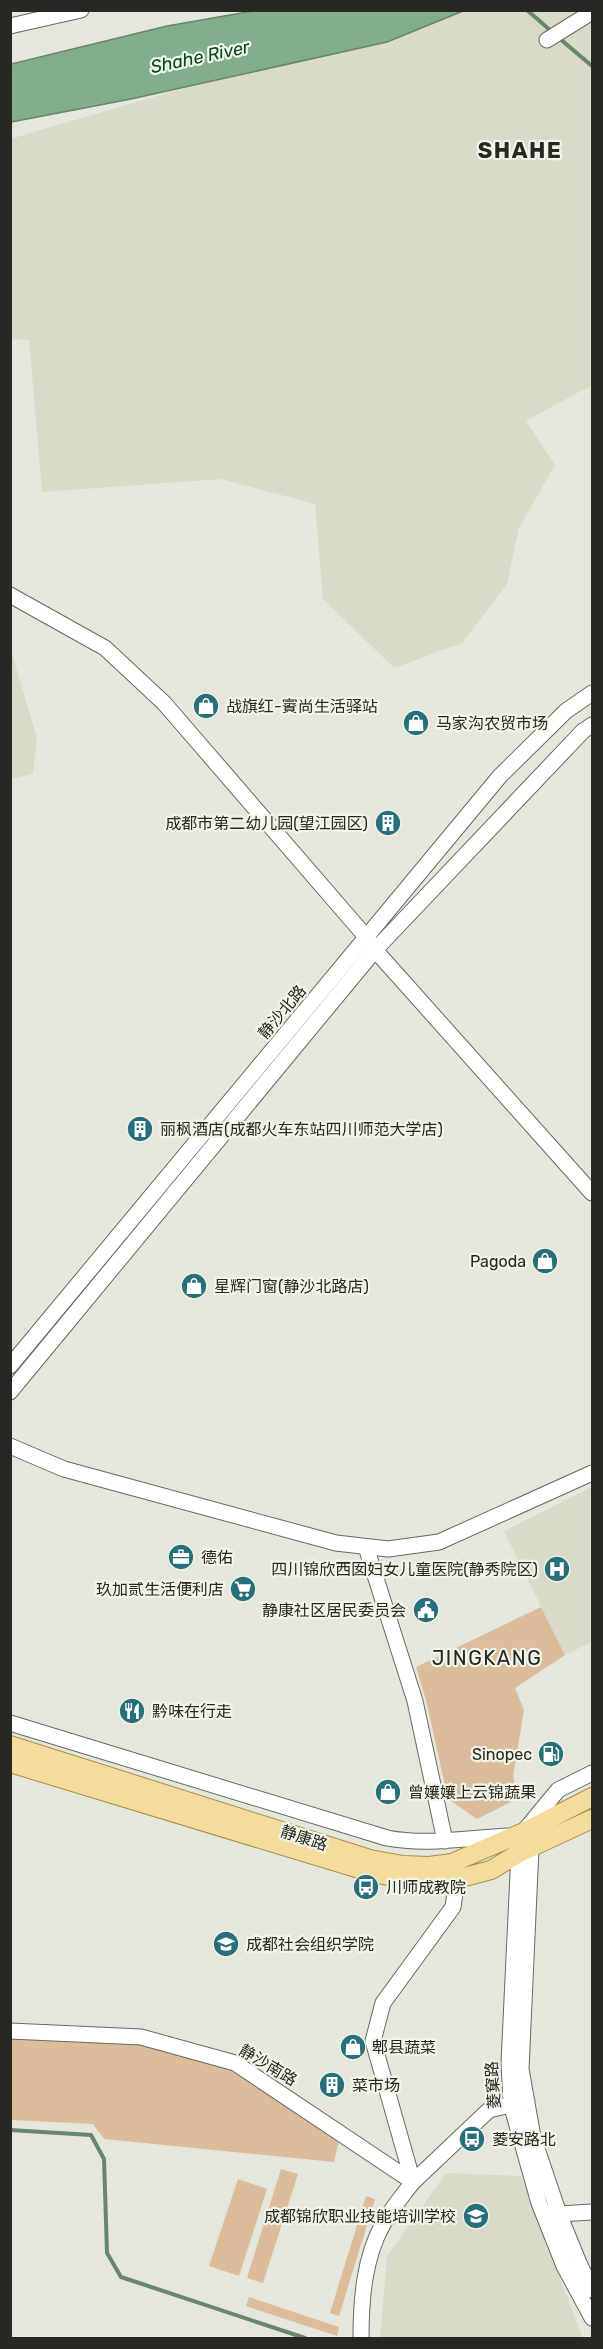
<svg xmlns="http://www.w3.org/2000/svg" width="603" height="2349" viewBox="0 0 603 2349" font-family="Rubik,'Noto Sans SC',sans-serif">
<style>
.built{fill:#d9dac8}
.green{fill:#dbbc9b}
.water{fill:#82ae8b;stroke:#67866c;stroke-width:1.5}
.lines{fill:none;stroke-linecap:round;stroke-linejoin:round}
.stream{stroke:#67866c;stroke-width:4}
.minor-casing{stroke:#68695f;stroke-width:17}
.major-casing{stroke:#a88e47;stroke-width:20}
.minor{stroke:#fff;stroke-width:15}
.major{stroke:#f4dc9d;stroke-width:18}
.labels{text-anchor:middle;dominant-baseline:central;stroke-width:4.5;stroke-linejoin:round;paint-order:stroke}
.poi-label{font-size:16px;fill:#272723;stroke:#f3f4e9;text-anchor:start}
.street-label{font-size:16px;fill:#272723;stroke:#f3f4e9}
.water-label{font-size:18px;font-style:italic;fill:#004a1e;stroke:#f3f4e9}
.quarter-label{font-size:20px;letter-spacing:1.5px;fill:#272723;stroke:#f3f4e9}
.district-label{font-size:22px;font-weight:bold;letter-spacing:1.5px;fill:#272723;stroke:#f3f4e9}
</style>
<rect width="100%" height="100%" fill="#e6e7dc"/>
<path class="built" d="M 463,11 L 592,11 L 592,385 L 526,421 L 555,465 L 519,528 L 507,584 L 462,643 L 394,668 L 323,599 L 315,504 L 221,479 L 42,492 L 29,340 L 11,339 L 10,139 L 198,84 L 387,42 Z
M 11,650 L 37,738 L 33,774 L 11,779 Z
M 592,1487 L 592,1642 L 565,1655 L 504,1531 Z
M 446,2173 L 521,2176 L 582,2336 L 580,2338 L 380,2338 L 387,2256 Z"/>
<path class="green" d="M 541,1607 L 565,1655 L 515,1688 L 524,1710 L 513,1777 L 519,1798 L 477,1819 L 448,1799 L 426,1700 L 416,1667 Z
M 10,2038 L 142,2044 L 231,2070 L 339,2140 L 334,2162 L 104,2139 L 93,2124 L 11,2120 Z
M 281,2169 L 298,2174 L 263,2283 L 247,2278 Z
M 238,2179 L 267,2189 L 239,2276 L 209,2266 Z
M 366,2196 L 375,2199 L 339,2316 L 330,2313 Z
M 249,2297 L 339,2327 L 337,2336 L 246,2306 Z"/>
<path class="water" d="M 253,11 L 463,11 L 387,42 L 131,99 L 11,122 L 11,64 L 167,26 Z"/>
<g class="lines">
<path class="stream" d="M 527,10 L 551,31
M 559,38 L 592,66
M 10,2130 L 91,2135 L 104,2159 L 107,2253 L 121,2277 L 305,2338"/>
<g class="minor-casing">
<path id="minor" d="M 10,26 L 81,10
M 547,40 L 592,12
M 10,595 L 105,648 L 164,703 L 367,938 L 375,950 L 592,1193
M 10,1366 L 500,776 L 566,711 L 592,693
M 10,1392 L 375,950 L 583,731 L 592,725
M 10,1446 L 64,1469 L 336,1543 L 388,1549 L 439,1542 L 592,1473
M 366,1547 L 415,1701 L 445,1841
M 10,1723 L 387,1838 C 429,1846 470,1837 513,1836 L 519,1853 L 509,2063 L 511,2104 L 539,2203 L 564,2266 L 592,2318
M 525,1830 L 558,1790 L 592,1773
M 528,1838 L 531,1848 L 521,2069 L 533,2137 L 559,2214 L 579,2263 L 592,2290
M 10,2031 L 141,2037 L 235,2063 L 413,2182 L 489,2110 L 527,2101
M 559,2214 L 592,2212
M 361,2338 C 361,2300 364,2258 383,2224 C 391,2209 403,2195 413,2182 L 373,2041 L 383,2003 L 453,1907 L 457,1879"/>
</g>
<g class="major-casing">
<path id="major" d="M 10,1745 L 370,1859 L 403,1865 L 429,1866 L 452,1863 L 526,1831 L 592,1797
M 10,1763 L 369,1872 L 416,1882 L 457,1879 L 491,1870 L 519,1853 L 592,1819"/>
</g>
<use href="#minor" class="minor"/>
<use href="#major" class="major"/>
</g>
<defs>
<g id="shop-disc" transform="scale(1.35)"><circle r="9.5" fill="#276f7b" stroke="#f3f4e9"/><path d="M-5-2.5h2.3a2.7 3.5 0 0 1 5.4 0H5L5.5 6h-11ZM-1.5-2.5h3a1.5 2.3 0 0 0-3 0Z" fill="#fff"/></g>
<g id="building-disc" transform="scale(1.35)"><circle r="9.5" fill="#276f7b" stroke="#f3f4e9"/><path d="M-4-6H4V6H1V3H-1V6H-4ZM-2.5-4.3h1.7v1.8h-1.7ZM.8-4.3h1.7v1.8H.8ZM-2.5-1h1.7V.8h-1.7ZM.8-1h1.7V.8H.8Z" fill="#fff"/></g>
<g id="office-disc" transform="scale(1.35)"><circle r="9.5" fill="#276f7b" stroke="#f3f4e9"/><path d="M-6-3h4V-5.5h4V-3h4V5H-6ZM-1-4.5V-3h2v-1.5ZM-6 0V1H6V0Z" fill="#fff"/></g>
<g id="hospital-disc" transform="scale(1.35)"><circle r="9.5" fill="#276f7b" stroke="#f3f4e9"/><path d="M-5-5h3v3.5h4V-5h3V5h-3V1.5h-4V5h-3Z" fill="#fff"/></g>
<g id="supermarket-disc" transform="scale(1.35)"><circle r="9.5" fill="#276f7b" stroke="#f3f4e9"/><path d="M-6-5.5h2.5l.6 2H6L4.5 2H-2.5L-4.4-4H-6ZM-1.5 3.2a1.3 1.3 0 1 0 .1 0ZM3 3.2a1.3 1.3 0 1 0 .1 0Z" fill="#fff"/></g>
<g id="civic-disc" transform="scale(1.35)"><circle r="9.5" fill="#276f7b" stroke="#f3f4e9"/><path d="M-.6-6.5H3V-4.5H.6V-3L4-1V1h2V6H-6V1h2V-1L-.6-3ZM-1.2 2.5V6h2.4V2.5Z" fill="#fff"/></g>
<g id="restaurant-disc" transform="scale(1.35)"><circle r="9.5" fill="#276f7b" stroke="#f3f4e9"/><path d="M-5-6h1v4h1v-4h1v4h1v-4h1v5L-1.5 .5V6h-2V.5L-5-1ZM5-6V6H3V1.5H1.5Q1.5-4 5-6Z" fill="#fff"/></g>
<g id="fuel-disc" transform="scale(1.35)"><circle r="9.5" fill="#276f7b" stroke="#f3f4e9"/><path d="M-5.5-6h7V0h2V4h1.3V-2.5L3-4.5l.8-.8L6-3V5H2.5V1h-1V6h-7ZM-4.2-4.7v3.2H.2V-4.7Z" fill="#fff"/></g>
<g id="bus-disc" transform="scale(1.35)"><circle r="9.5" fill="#276f7b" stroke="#f3f4e9"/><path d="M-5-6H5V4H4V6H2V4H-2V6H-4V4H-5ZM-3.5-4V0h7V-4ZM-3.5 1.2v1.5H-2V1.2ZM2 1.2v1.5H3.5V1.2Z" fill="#fff"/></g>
<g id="university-disc" transform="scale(1.35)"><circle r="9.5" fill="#276f7b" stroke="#f3f4e9"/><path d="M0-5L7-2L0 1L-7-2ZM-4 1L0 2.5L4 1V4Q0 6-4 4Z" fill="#fff"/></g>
</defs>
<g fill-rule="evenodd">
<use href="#shop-disc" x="206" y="706"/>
<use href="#shop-disc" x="416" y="723"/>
<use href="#building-disc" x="388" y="823"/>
<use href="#building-disc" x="140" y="1129"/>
<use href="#shop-disc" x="545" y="1261"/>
<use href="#shop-disc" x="194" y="1286"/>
<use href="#office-disc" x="181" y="1557"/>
<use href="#hospital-disc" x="557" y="1569"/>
<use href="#supermarket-disc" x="243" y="1589"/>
<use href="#civic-disc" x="426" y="1610"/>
<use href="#restaurant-disc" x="132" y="1711"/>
<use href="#fuel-disc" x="551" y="1754"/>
<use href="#shop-disc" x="388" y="1792"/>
<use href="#bus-disc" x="366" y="1887"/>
<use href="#university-disc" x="226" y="1944"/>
<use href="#shop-disc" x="353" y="2047"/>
<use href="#building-disc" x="332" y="2085"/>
<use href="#bus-disc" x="472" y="2139"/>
<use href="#university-disc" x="476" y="2216"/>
</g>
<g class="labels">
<g class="poi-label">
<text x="226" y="706">战旗红-賨尚生活驿站</text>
<text x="436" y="723">马家沟农贸市场</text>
<text x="368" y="823" text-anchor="end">成都市第二幼儿园(望江园区)</text>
<text x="160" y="1129">丽枫酒店(成都火车东站四川师范大学店)</text>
<text x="526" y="1261" text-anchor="end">Pagoda</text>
<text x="214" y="1286">星辉门窗(静沙北路店)</text>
<text x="201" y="1557">德佑</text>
<text x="538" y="1569" text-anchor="end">四川锦欣西囡妇女儿童医院(静秀院区)</text>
<text x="224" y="1589" text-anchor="end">玖加贰生活便利店</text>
<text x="406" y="1610" text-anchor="end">静康社区居民委员会</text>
<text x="152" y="1711">黔味在行走</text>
<text x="532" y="1754" text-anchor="end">Sinopec</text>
<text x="408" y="1792">曾孃孃上云锦蔬果</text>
<text x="386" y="1887">川师成教院</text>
<text x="246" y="1944">成都社会组织学院</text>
<text x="372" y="2047">郫县蔬菜</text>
<text x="352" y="2085">菜市场</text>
<text x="492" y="2139">菱安路北</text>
<text x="456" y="2216" text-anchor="end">成都锦欣职业技能培训学校</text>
</g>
<g class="street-label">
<text transform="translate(282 1012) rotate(-50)">静沙北路</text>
<text transform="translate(304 1838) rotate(18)">静康路</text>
<text transform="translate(268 2065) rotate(31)">静沙南路</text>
<text transform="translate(493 2085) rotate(-94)">菱窠路</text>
</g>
<g class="water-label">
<text transform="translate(200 57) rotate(-12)">Shahe River</text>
</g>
<g class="quarter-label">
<text x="487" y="1658">JINGKANG</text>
</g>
<g class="district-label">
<text x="520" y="150">SHAHE</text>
</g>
</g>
<rect width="603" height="2349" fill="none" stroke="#272723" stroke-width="24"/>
</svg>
